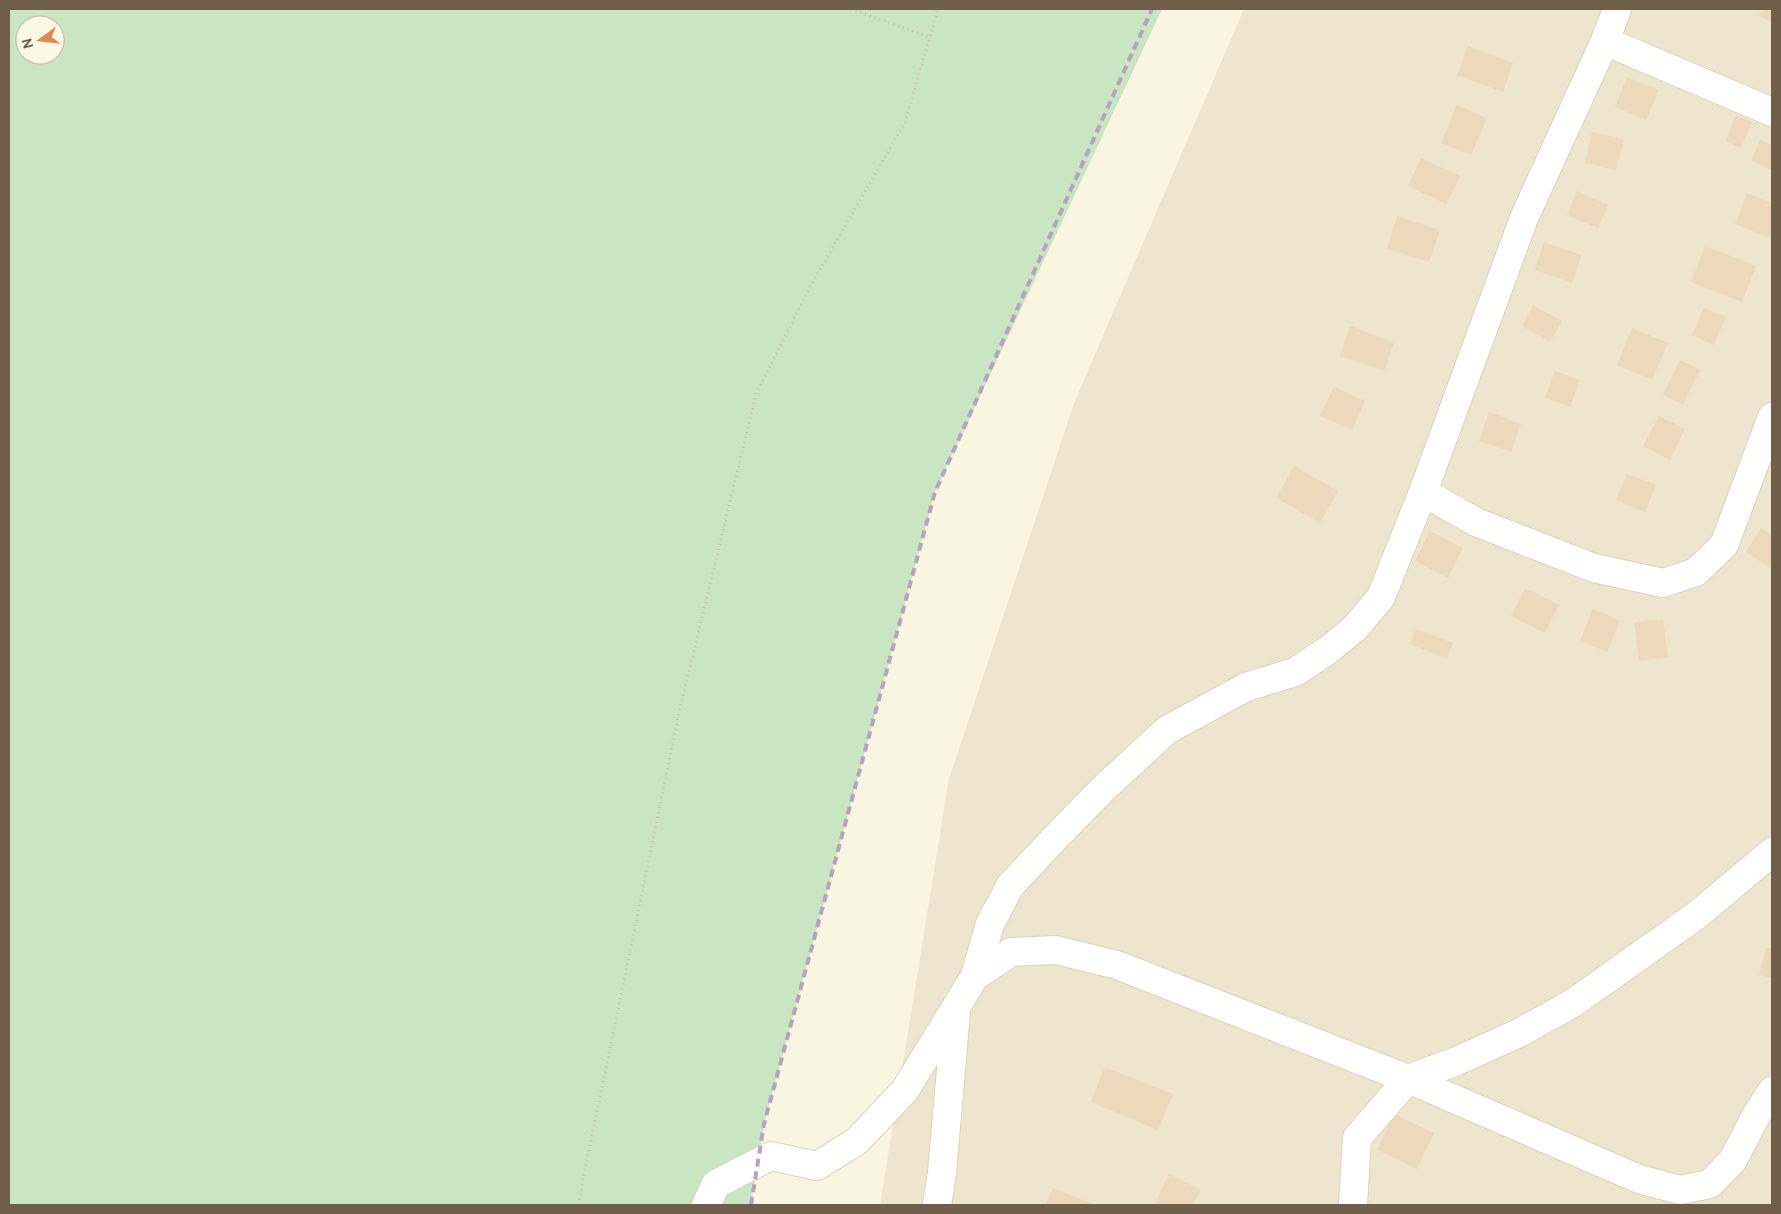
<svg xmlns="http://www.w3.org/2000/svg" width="1781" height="1214" font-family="Overpass,sans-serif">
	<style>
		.residential { fill: #ede5ce }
		.green { fill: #c9e5c1; fill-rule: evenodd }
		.building { fill: #edd8bb }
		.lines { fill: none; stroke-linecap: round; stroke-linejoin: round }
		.minor-casing { stroke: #ddd2bd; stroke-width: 30 }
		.path { stroke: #d1bc9e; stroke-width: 3; stroke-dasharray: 1 4; stroke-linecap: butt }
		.minor { stroke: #fff; stroke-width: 28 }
		.rail { stroke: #b8a1c1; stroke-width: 4; stroke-dasharray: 8 5; stroke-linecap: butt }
	</style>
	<rect width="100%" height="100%" fill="#faf5e0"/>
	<path class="residential" d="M1244 9H1772V1205H880L949 779 1074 403Z"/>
	<path class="green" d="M9 9H1162L935 492 764 1124 751 1205H9ZM25 25H55V55H25Z"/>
	<g class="building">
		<path d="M1762 9H1772V23L1759 15Z"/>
		<path d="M1468 46 1513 63 1503 92 1457 75Z"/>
		<path d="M1627 77 1659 90 1646 120 1615 107Z"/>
		<path d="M1457 105 1487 118 1471 155 1441 143Z"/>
		<path d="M1736 115 1752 122 1741 148 1725 141Z"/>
		<path d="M1592 132 1624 139 1616 170 1585 163Z"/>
		<path d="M1760 140 1772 145V170L1751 161Z"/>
		<path d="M1421 158 1460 176 1446 204 1408 186Z"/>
		<path d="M1577 191 1608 205 1598 228 1567 215Z"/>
		<path d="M1747 193 1772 203V239L1735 224Z"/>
		<path d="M1397 216 1440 230 1429 262 1387 249Z"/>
		<path d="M1544 242 1582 255 1572 283 1535 270Z"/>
		<path d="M1705 246 1756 266 1742 302 1691 282Z"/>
		<path d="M1533 305 1562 321 1550 342 1522 326Z"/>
		<path d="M1704 308 1726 317 1714 345 1692 335Z"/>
		<path d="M1350 326 1394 342 1384 371 1340 356Z"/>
		<path d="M1632 328 1668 343 1652 380 1617 365Z"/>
		<path d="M1680 360 1700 370 1683 405 1663 395Z"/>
		<path d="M1555 371 1580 380 1570 407 1545 398Z"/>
		<path d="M1334 387 1365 401 1352 430 1320 416Z"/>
		<path d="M1489 412 1521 424 1511 452 1479 441Z"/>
		<path d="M1659 416 1685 429 1670 460 1643 446Z"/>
		<path d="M1294 466 1338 491 1320 523 1276 498Z"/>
		<path d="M1627 474 1656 485 1645 512 1616 500Z"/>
		<path d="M1761 528 1772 535V569L1746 552Z"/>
		<path d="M1430 531 1463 548 1448 578 1415 561Z"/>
		<path d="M1525 588 1559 605 1545 633 1511 616Z"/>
		<path d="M1593 609 1620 620 1607 652 1580 641Z"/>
		<path d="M1663 619 1668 657 1639 661 1634 622Z"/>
		<path d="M1416 629 1453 643 1447 659 1410 644Z"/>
		<path d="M1766 948 1772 949V978L1759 975Z"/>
		<path d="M1105 1067 1173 1094 1158 1130 1091 1102Z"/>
		<path d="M1394 1114 1434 1133 1417 1169 1377 1150Z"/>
		<path d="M1169 1174 1201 1190 1193 1205H1154Z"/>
		<path d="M1053 1188 1095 1205H1046Z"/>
	</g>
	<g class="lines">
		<g class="minor-casing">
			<g id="minor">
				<path d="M1605 41 1772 112"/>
				<path d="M1423 492 1476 522 1594 568 1663 583 1696 572 1724 545 1772 417"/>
				<path d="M975 976 1011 952 1056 950 1117 965 1408 1079 1639 1179 1680 1190 1710 1184 1733 1160 1757 1114 1772 1091"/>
				<path d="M706 1205 716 1184 771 1156 817 1166 857 1141 905 1090 975 976 990 924 1010 886 1055 838 1105 787 1167 730 1246 687 1295 672 1328 650 1355 628 1381 597 1423 492 1524 218 1605 41 1617 9"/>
				<path d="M937 1205 942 1173 956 1012"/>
				<path d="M1353 1205 1357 1138 1408 1079 1457 1061 1519 1033 1573 1003 1697 915 1772 852"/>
			</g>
		</g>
		<g class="path">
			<path d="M851 9 930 37"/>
			<path d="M579 1205 583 1179 679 713 756 394 811 285 905 122 938 9"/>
		</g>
		<use href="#minor" class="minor"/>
		<path class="rail" d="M751 1205 764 1124 935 492 1152 9"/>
	</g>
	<rect width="1781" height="1214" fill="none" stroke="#6e5e4a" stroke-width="20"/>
	<g transform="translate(40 40) rotate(255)"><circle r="24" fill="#fdf8e6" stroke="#c4baa8"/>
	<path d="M0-4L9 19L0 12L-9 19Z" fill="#da894f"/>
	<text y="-8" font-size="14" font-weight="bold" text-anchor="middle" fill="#6e5e4a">N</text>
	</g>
</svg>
